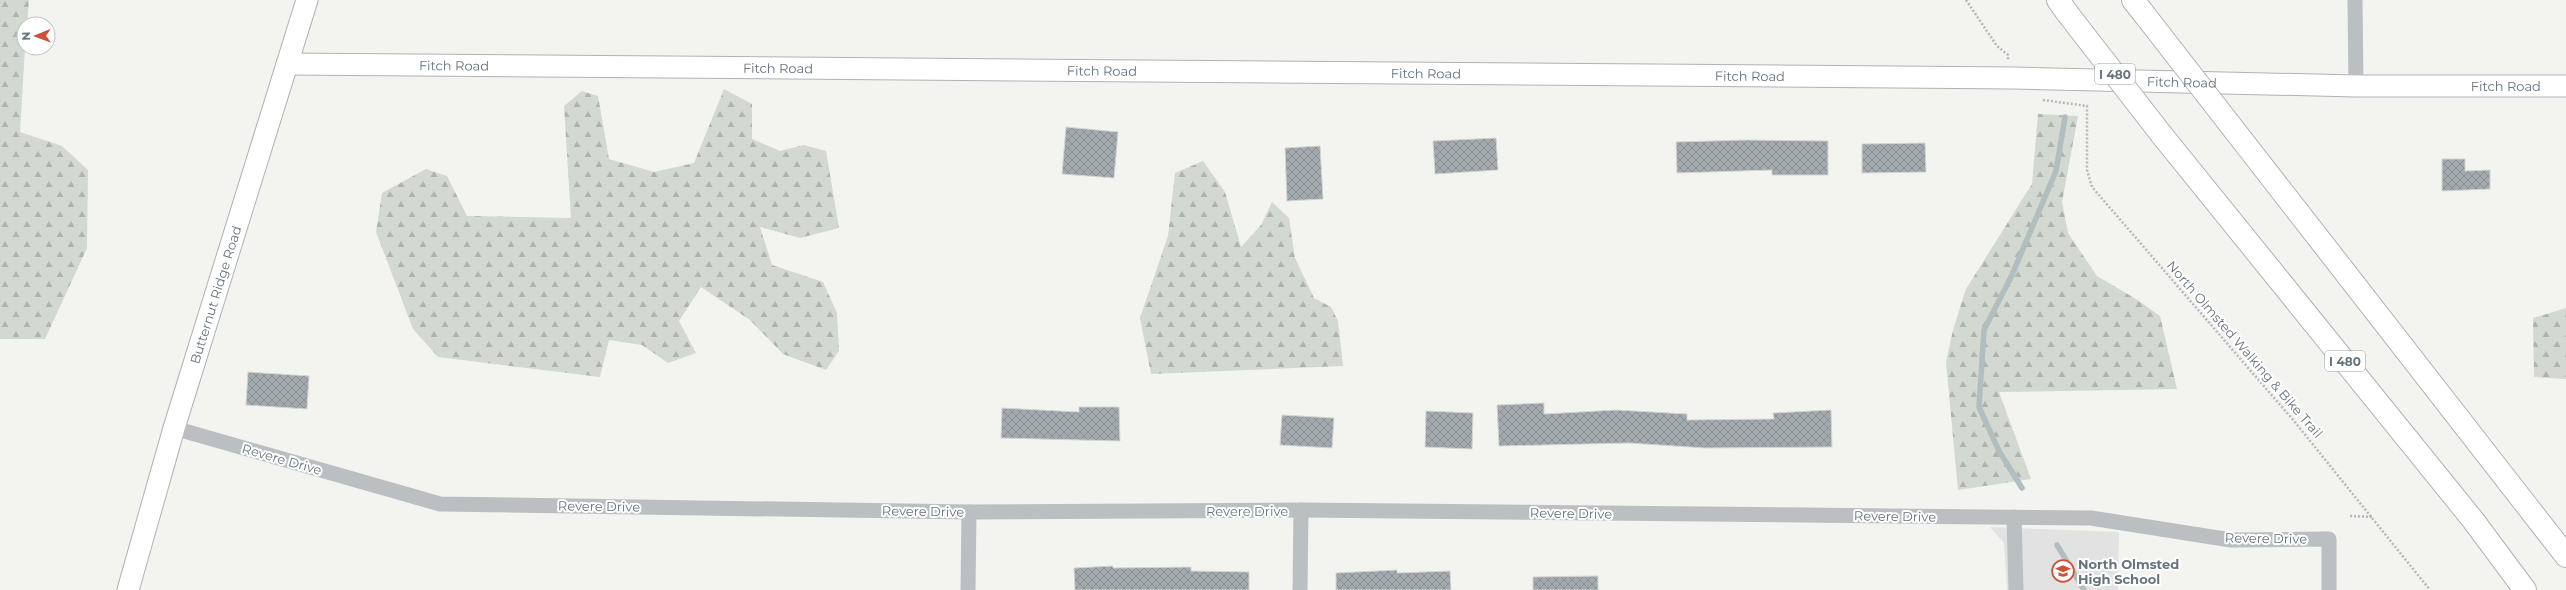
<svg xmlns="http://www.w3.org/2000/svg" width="2566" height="590" font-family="Montserrat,sans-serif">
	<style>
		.built { fill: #e1e2e1 }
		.forest { fill: url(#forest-firs) }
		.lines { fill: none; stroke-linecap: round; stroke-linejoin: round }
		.stream { stroke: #b1bec0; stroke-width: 5.5 }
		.building { fill: url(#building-cross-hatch); stroke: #d5d5d3 }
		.secondary-casing { stroke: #aeb3b6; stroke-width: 23 }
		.highway-casing { stroke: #afb2b4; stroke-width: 24 }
		.path { stroke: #b5b8ba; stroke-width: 2.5; stroke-dasharray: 2 2; stroke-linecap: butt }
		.street { stroke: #bbbfc1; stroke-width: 15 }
		.secondary { stroke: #fff; stroke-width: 21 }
		.highway { stroke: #fff; stroke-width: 22 }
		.highway-bridge-casing { stroke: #afb2b4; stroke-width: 24; stroke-linecap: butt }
		.highway-bridge { stroke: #fff; stroke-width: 22 }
		.labels { text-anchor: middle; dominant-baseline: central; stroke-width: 4; stroke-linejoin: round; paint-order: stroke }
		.shield { fill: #fff; stroke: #949ea4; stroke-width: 1 }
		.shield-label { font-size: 12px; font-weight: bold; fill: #66747d }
		.street-label { font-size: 13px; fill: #66747d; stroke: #fff }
		.poi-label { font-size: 13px; font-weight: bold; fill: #66747d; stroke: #fff; text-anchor: start }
	</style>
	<defs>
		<pattern id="forest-firs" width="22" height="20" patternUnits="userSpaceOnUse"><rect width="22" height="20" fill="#d3d8d0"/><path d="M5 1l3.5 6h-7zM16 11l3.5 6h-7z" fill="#afb4ae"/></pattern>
		<pattern id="building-cross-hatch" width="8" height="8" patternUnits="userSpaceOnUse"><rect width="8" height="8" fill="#a3aaae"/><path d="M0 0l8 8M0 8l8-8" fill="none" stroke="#898f93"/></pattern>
	</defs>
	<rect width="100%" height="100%" fill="#f3f3f0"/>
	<path class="built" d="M1990 527 2119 532 2118 590H2007L2004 543Z"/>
	<g class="forest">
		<path d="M0 0H29L27 24H24L25 48 20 132 62 146 88 170 87 248 45 339H0Z"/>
		<path d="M724 89 752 104V139L780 151 804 145 826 151 839 228 800 238 760 227 772 265 823 282 837 313 839 351 826 370 783 354 750 320 701 287 679 321 696 353 668 363 642 345 609 340 600 377 438 357 413 329 376 232 382 193 426 169 447 176 467 216 571 218 564 106 582 91 598 96 609 159 654 172 694 163Z"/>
		<path d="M2038 114 2078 116 2062 202 2068 233 2097 276 2136 299 2160 316 2177 389 1999 392 2031 479 1958 490 1946 362 1953 330 1966 289 2032 184Z"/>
		<path d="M1203 161 1225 192 1241 247 1261 225 1272 202 1289 218 1295 258 1314 298 1331 307 1338 321 1343 366 1151 374 1140 318 1168 236 1175 173Z"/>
		<path d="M2566 308V379L2534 377 2533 318Z"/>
	</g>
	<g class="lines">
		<g class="stream">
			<path d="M2022 488 1999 451 1979 407 1984 330 2012 275 2056 171 2065 117"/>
			<path d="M2057 545 2084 590"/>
		</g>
	</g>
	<g class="building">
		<path d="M1066 127 1118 132 1114 178 1062 174Z"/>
		<path d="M1496 138 1498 170 1435 174 1433 141Z"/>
		<path d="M1746 140 1828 141V175H1772V170L1677 173 1676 142Z"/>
		<path d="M1925 143 1926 172 1862 173V144Z"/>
		<path d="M1320 146 1323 199 1287 201 1285 148Z"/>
		<path d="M2442 159H2465V171L2490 170V189L2442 191Z"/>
		<path d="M248 372 309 376 307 409 246 405Z"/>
		<path d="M1544 403V414L1616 410 1687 414V420L1774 419 1773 413 1831 410 1832 447 1705 448 1629 443 1499 446 1497 405Z"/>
		<path d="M1079 407H1119L1120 441 1001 438 1002 408 1079 412Z"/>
		<path d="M1426 411 1473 413 1472 449 1425 447Z"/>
		<path d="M1282 415 1334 418 1332 448 1280 445Z"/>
		<path d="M1113 566V568L1191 567V571L1249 572V590H1075L1074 568Z"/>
		<path d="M1397 570V573L1450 571 1451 590H1336V573Z"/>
		<path d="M1598 576V590H1533V577Z"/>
	</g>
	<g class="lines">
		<g class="secondary-casing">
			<g id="secondary">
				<path id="s1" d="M287 64 2013 78 2356 86H2566"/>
				<path id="s2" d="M128 590 174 428 307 0"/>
			</g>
		</g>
		<g class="highway-casing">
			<g id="highway">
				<path d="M2058 0 2068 14"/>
				<path d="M2133 0 2144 14"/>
				<path d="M2235 131 2566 556"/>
				<path d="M2161 134 2473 520 2525 590"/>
			</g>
		</g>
		<g class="path">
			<path d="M1966 0 1997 46 2008 55V60"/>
			<path d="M2043 100 2087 106V170L2092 187 2294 421 2430 590"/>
			<path d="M2350 516 2374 517"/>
		</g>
		<g class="street">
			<path d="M2355 0 2356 86"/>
			<path d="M174 428 440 504 969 512 1301 510 2091 518 2231 540 2329 539V590"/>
			<path d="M2014 517 2016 590"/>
			<path d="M968 590 969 512"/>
			<path d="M1300 590 1301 510"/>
		</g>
		<use href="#secondary" class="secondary"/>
		<use href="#highway" class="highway"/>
		<g class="highway-bridge-casing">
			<g id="highway-bridge">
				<path d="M2068 14 2161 134"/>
				<path d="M2144 14 2235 131"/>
			</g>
		</g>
		<use href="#highway-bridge" class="highway-bridge"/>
	</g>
	<defs>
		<g id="school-ring" transform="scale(1.15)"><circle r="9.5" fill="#fff" stroke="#cc5137" stroke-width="1.5"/><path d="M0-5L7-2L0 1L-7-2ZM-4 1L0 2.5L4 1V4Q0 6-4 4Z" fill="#cc5137"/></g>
	</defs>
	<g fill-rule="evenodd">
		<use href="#school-ring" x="2063" y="571"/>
	</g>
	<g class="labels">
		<g class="shield">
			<rect x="2095" y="64" width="40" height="20" rx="3"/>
			<rect x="2325" y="351" width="40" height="20" rx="3"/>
		</g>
		<g class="shield-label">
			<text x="2115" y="74">I 480</text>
			<text x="2345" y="361">I 480</text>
		</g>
		<g class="street-label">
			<text stroke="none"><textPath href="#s1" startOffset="167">Fitch Road</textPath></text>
			<text stroke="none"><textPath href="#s1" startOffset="491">Fitch Road</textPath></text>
			<text stroke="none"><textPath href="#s1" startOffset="815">Fitch Road</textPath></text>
			<text stroke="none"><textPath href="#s1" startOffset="1139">Fitch Road</textPath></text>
			<text stroke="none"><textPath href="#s1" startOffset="1463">Fitch Road</textPath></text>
			<text stroke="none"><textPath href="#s1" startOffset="1895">Fitch Road</textPath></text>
			<text stroke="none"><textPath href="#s1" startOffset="2219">Fitch Road</textPath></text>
			<text stroke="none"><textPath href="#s2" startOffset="308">Butternut Ridge Road</textPath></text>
			<text transform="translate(2245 349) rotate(49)">North Olmsted Walking &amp; Bike Trail</text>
			<text transform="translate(282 459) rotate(16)">Revere Drive</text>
			<text transform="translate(599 506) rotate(1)">Revere Drive</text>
			<text transform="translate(923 511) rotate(1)">Revere Drive</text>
			<text x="1247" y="511">Revere Drive</text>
			<text transform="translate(1571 513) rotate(1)">Revere Drive</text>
			<text transform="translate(1895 516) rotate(1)">Revere Drive</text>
			<text transform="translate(2266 538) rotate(1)">Revere Drive</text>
		</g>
		<g class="poi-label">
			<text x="2078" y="564">North Olmsted<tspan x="2078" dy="15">High School</tspan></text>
		</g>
	</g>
	<g transform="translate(36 36) rotate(269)"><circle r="19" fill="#ffffff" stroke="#c2c7cb"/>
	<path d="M0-3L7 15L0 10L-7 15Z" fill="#cc5137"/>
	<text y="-6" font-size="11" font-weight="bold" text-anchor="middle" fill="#66747d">N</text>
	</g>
</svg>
